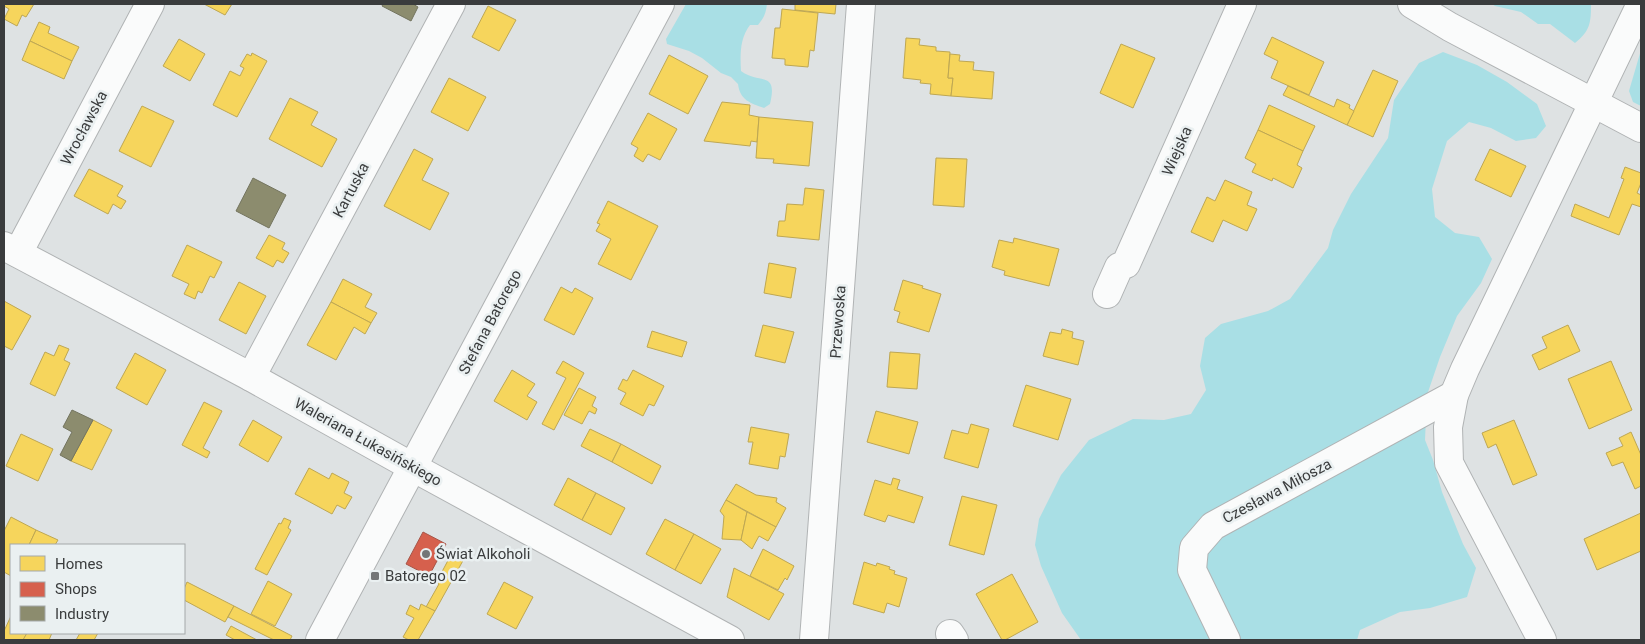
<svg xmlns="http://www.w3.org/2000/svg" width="1645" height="644" font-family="Roboto,sans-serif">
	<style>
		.green { fill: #a9dfe5 }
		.homes { fill: #f6d55c; stroke: #bea753 }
		.shops { fill: #d6604d; stroke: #a75548 }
		.industry { fill: #8c8c6e; stroke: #73745f }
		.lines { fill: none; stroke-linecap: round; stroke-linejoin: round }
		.minor-casing { stroke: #b0b3b4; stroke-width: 30 }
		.tertiary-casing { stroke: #b0b3b4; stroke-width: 30 }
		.minor { stroke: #fafbfb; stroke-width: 28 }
		.tertiary { stroke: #fafbfb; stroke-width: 28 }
		.poi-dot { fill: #737677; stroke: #eaf0f1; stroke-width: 2 }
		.labels { text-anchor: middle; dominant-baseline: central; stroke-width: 5; stroke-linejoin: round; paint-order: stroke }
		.street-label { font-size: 15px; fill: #3a3c3d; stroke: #eaf0f1 }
		.poi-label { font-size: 15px; fill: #3a3c3d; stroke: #eaf0f1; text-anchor: start }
	</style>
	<rect width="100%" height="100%" fill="#dee2e3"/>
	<g class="green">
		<path d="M686 4H767C766 13 764 18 758 25H750C740 38 740 54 741 71 760 85 778 70 770 104L764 108C750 103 740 100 738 84L731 77 721 73 702 58 689 51 667 44 666 39Z"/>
		<path d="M1492 4H1591C1591 23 1590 31 1575 43L1550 24H1538L1521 12 1495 6Z"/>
		<path d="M1641 50V106L1633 102 1629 91Z"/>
		<path d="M1443 52 1477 65 1507 82 1537 104 1546 126 1536 138 1516 141 1491 128 1469 122 1447 141 1432 189 1435 217 1455 233 1479 237 1492 259 1481 283 1457 316 1440 357 1427 395 1425 440 1433 460 1442 492 1463 544 1476 568 1467 597 1430 608 1400 612 1360 630 1357 640H1081L1062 613 1041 566 1035 545 1039 519 1061 475 1089 440 1133 419 1164 420 1191 414 1206 390 1200 366 1205 338 1221 324 1268 311 1290 299 1328 248 1333 230 1351 194 1388 138 1394 100 1419 63Z"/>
	</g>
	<g class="homes">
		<path d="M4 4H34L26 17 22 15 17 26 4 19 9 9 4 6Z"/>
		<path d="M204 4H232L225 15Z"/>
		<path d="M795 4H836L835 14 795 10Z"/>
		<path d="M488 6 516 20 499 51 472 37Z"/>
		<path d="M782 9 818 13 814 51 810 50 808 67 785 65V59L772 58 775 28H780Z"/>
		<path d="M39 22 50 27 48 33 79 47 72 61 30 41Z"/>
		<path d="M1272 37 1324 62 1309 95 1271 78 1278 61 1264 54Z"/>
		<path d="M906 38 920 39 919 45 936 47V51L950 52 948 78H953L951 96 930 94 931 84 920 83 921 80 903 78Z"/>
		<path d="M179 39 205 54 190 81 163 66Z"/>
		<path d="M30 41 72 61 64 79 22 60Z"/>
		<path d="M1121 44 1155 58 1133 108 1100 93Z"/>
		<path d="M252 53 267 61 237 117 213 105 230 71 240 76 244 68 240 66 247 54 251 56Z"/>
		<path d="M950 54 960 55 959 61 974 62 973 70 994 72 992 99 951 96 953 78H948Z"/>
		<path d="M669 55 708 76 688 114 649 94Z"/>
		<path d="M1373 70 1398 81 1373 137 1347 125Z"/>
		<path d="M449 78 486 97 468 131 431 112Z"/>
		<path d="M1288 86 1334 107 1337 99 1350 105 1349 108 1354 111 1347 125 1283 95Z"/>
		<path d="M290 98 318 112 311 125 337 139 322 167 269 139Z"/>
		<path d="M722 102 750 105 749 115 759 117 757 142 751 141 750 146 704 141Z"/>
		<path d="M1269 105 1315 126 1303 151 1258 130Z"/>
		<path d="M142 106 174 121 151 167 119 151Z"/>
		<path d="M648 113 677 129 660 160 648 154 643 162 634 156 638 148 631 144Z"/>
		<path d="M759 117 813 122 809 166 773 163 774 159 756 158Z"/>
		<path d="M1258 130 1303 151 1297 165 1302 168 1293 188 1273 178 1272 181 1252 172 1256 164 1245 158Z"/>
		<path d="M414 149 433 159 422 180 449 193 430 230 384 206Z"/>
		<path d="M1490 149 1526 166 1511 197 1475 180Z"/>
		<path d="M936 158 967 159 964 207 933 205Z"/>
		<path d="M1625 167 1641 173V183L1637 193 1641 195V207L1632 204 1619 235 1571 216 1575 204 1609 218 1624 179 1621 178Z"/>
		<path d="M89 169 123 186 117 196 126 201 121 209 113 204 108 214 74 196Z"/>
		<path d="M1225 180 1252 192 1247 205 1257 209 1247 231 1223 220 1213 242 1191 232 1207 197 1215 201Z"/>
		<path d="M805 188 824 190 819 240 777 236 779 221H785L787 204 803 205Z"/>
		<path d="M608 201 658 226 631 280 598 264 611 239 596 231 600 224 597 223Z"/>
		<path d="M269 235 285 243 282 249 289 253 283 263 277 260 273 267 256 258Z"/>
		<path d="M1014 238 1059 249 1049 286 1004 275 1005 271 992 267 999 240 1013 243Z"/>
		<path d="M187 245 222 262 214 278 210 276 202 293 198 291 195 299 184 294 189 284 172 276Z"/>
		<path d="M769 263 796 268 791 298 764 293Z"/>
		<path d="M343 279 372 294 365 307 377 313 371 323 331 302Z"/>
		<path d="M903 280 923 286 922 288 941 294 929 332 897 322 900 312 894 310Z"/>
		<path d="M239 282 266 296 246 334 219 320Z"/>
		<path d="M561 287 572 293 575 288 593 298 574 335 544 320Z"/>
		<path d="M4 301 31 316 12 350 4 346Z"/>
		<path d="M331 302 371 323 365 334 354 327 336 360 307 345Z"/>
		<path d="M763 325 794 332 785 363 755 356Z"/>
		<path d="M1568 325 1580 351 1539 370 1532 355 1547 348 1542 337Z"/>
		<path d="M1062 329 1073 332 1072 338 1084 341 1078 365 1043 356 1050 332 1061 334Z"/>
		<path d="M652 331 687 342 682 357 647 347Z"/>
		<path d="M59 345 69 349 64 360 70 363 55 396 30 384 45 352 54 356Z"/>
		<path d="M890 352 920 354 917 389 887 387Z"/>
		<path d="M135 353 166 370 147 405 116 388Z"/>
		<path d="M563 361 584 373 554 430 542 424 566 378 556 373Z"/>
		<path d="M1611 361 1632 410 1589 429 1568 379Z"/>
		<path d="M512 370 535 384 527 396 537 402 527 420 494 401Z"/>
		<path d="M633 370 664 386 654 406 649 404 643 416 620 404 626 393 618 389 623 379 627 381Z"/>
		<path d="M1026 385 1071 399 1058 440 1013 426Z"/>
		<path d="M579 388 596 397 592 406 597 409 595 414 589 411 582 424 564 415Z"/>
		<path d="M204 402 222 411 203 448 210 452 207 458 182 445Z"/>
		<path d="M876 411 918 422 909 454 867 442Z"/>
		<path d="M93 420 112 430 92 470 71 461Z"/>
		<path d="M253 420 282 437 268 462 239 445Z"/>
		<path d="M1514 420 1537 475 1513 485 1496 444 1488 448 1482 433Z"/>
		<path d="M971 424 989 429 978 468 944 458 952 430 968 434Z"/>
		<path d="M751 427 789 434 785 457 780 456 778 469 749 464 753 442H748Z"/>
		<path d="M590 429 621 444 612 462 581 446Z"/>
		<path d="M1631 432 1641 455V486L1635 489 1623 462 1612 466 1606 453 1623 446 1619 438Z"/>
		<path d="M21 434 53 449 38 481 6 466Z"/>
		<path d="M621 444 661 466 652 484 612 462Z"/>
		<path d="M309 468 329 479 332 473 349 482 344 493 352 497 345 509 337 505 332 514 295 494Z"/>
		<path d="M568 478 596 493 582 520 554 505Z"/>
		<path d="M893 478 900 480 897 489 923 497 914 523 888 515 885 522 864 515 875 480 891 485Z"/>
		<path d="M736 484 756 495 777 498 776 502 786 508 776 527 726 500Z"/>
		<path d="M596 493 625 508 611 535 582 520Z"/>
		<path d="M962 496 997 505 984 555 949 545Z"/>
		<path d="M726 500 747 512 741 540 722 539 724 516 720 511Z"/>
		<path d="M747 512 776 527 768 541 759 536 752 549 741 540Z"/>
		<path d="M1641 513V551L1597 570 1584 539Z"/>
		<path d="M11 517 36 530 29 545H11V576L4 572V531Z"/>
		<path d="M284 518 291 521 288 528 291 530 267 575 255 569 279 523 281 524Z"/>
		<path d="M665 519 694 534 675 570 646 554Z"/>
		<path d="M36 530 58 540 55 545H29Z"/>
		<path d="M694 534 721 549 701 584 675 570Z"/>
		<path d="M763 549 794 566 787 580 785 578 778 590 750 576Z"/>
		<path d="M453 551 465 557 435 611 426 607 439 584 436 583Z"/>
		<path d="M864 562 876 566 877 563 890 567 889 569 895 571 894 574 907 578 899 607 887 603 884 613 853 604Z"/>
		<path d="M734 568 784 594 769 620 727 597Z"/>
		<path d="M1012 574 1038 622 1005 640H1002L976 594Z"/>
		<path d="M268 581 292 594 275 626 251 614Z"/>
		<path d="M187 582 234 606 225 622 184 600V589Z"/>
		<path d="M504 582 533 597 516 629 487 614Z"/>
		<path d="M421 604 435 611 418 640H409L403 637 414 618 406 614 410 605 419 610Z"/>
		<path d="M234 606 292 636 290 640H274L228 617Z"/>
		<path d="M11 616V633H27L23 640H4V631Z"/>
		<path d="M231 626 257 640H235L226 635Z"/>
		<path d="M27 633H52L49 640H23Z"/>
		<path d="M80 633H98L94 640H76Z"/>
	</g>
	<path class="shops" d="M423 532 446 544 429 576 406 564Z"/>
	<g class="industry">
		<path d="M383 4H413L418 7 411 21 382 6Z"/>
		<path d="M253 178 286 195 269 228 236 211Z"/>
		<path d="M72 410 93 420 71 461 60 455 72 432 63 427Z"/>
	</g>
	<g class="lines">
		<g class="minor-casing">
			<g id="minor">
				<path d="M1412 4 1450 27 1641 128"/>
				<path d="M4 246 251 377 427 475 730 640"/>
				<path d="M18 253 150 4"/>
				<path d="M1107 294 1119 267 1126 264 1242 4"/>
				<path d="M251 377 451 4"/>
				<path d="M950 634 954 640"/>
				<path d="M814 640 861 4"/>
				<path d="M1226 640 1192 570 1194 548 1213 526 1454 395"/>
				<path d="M1542 640 1449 463 1448 427 1454 395 1465 369 1641 4"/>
			</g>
		</g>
		<g class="tertiary-casing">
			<path id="tertiary" d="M320 640 660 4"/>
		</g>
		<use href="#minor" class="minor"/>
		<use href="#tertiary" class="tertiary"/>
	</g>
	<g class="poi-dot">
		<circle cx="426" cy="554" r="5"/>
		<rect x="370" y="571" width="10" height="10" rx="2.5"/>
	</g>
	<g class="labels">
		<g class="street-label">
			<text transform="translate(84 128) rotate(-62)">Wrocławska</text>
			<text transform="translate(1177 151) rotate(-66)">Wiejska</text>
			<text transform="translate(351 190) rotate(-62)">Kartuska</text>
			<text transform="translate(490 322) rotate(-62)">Stefana Batorego</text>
			<text transform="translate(838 322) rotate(-86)">Przewoska</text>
			<text transform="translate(368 442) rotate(29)">Waleriana Łukasińskiego</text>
			<text transform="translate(1277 491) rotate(-28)">Czesława Miłosza</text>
		</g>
		<g class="poi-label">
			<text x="436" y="554">Świat Alkoholi</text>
			<text x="385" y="576">Batorego 02</text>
		</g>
	</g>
	<rect width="1645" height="644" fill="none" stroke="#3a3c3d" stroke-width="10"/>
	<rect x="10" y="544" width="175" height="90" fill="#eaf0f1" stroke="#a4a8a9"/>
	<rect x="20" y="556" width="25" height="15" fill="#f6d55c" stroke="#a4a8a9"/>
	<text x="55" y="569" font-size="15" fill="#3a3c3d">Homes</text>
	<rect x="20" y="582" width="25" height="15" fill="#d6604d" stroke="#a4a8a9"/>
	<text x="55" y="594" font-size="15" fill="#3a3c3d">Shops</text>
	<rect x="20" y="606" width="25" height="15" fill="#8c8c6e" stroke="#a4a8a9"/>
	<text x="55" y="619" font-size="15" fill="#3a3c3d">Industry</text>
</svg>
